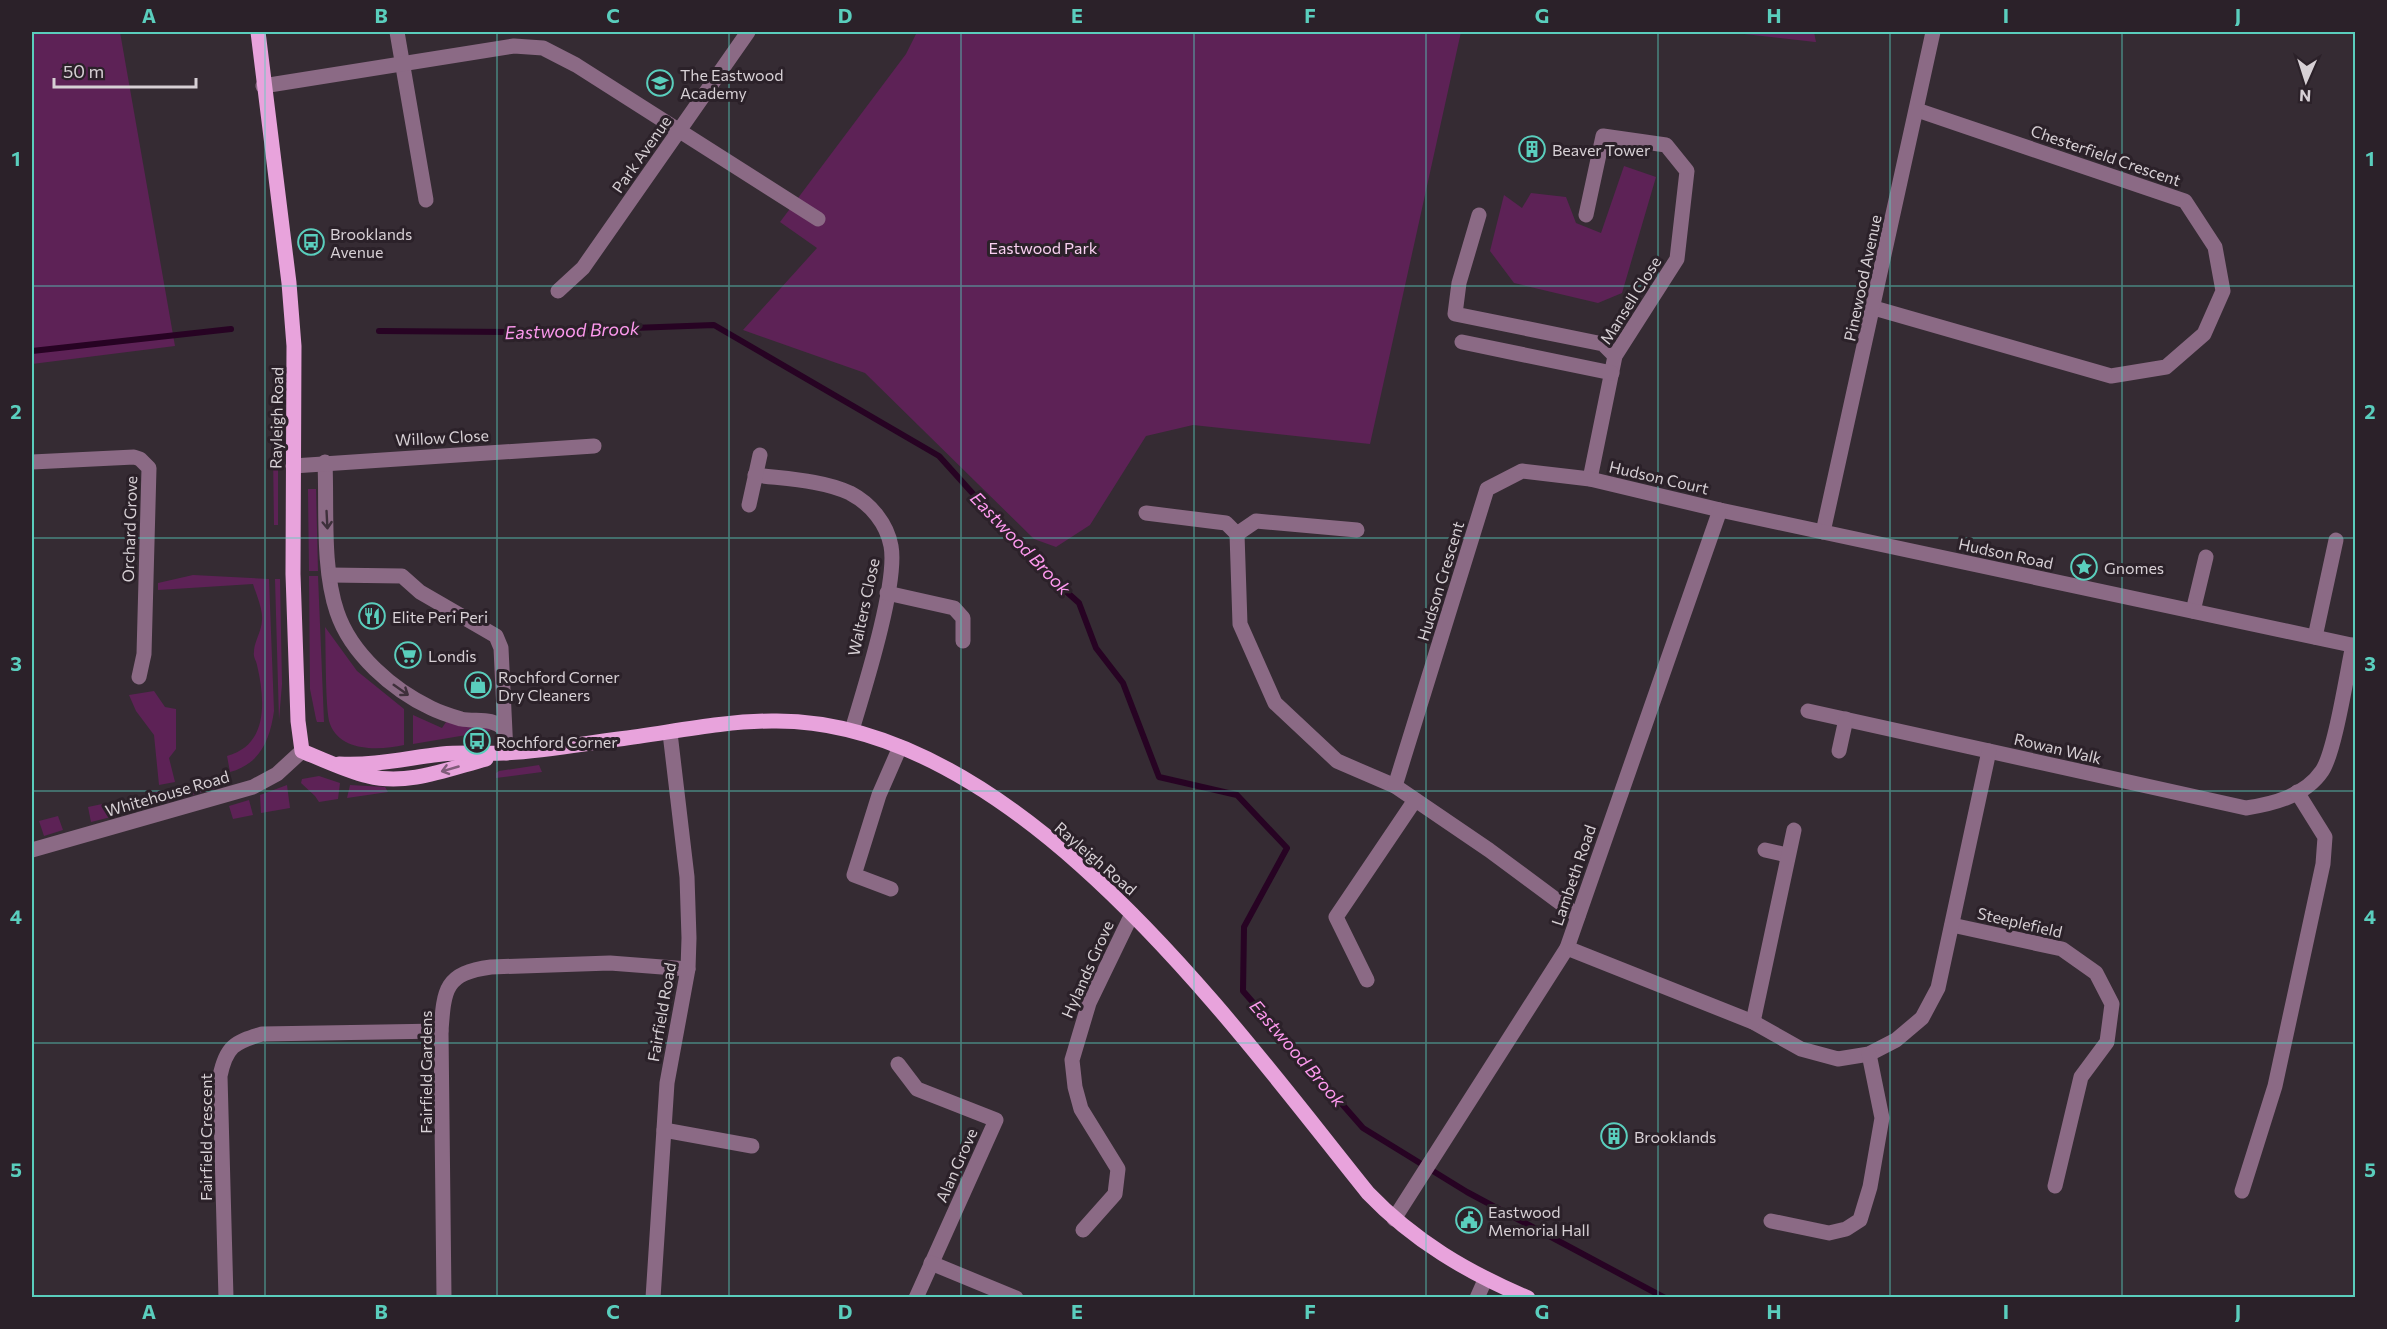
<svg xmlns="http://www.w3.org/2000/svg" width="2387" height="1329" font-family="Commissioner,sans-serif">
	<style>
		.green { fill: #5d2256 }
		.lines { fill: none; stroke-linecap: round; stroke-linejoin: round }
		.stream { stroke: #270323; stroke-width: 6 }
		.minor { stroke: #8b6a85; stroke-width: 15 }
		.major { stroke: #e8a3dc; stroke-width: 15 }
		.oneway { stroke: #3e303b }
		.oneway2 { stroke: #805c7a }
		.grid { fill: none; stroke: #5acebd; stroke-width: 1.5; stroke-opacity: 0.55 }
		.labels { text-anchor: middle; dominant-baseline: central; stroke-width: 6; stroke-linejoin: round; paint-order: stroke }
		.poi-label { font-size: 16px; fill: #d7d0d5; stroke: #2b2129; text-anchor: start }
		.street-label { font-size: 16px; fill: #d7d0d5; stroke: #2b2129 }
		.park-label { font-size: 16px; fill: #f9d0f1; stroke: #2b2129 }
		.water-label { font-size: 18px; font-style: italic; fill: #fd99ee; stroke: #2b2129 }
		.neatline { fill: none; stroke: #5acebd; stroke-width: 2 }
		.grid-label { font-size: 20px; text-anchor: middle; font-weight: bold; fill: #5acebd }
	</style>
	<rect width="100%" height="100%" fill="#352b33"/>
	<g class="green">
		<path d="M32 32H120L175 346 32 364Z"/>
		<path d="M917 32H1461L1370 444 1193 425 1146 436 1090 525 1056 547 1034 539 865 373 743 330 817 248 780 222 906 54Z"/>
		<path d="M1726 32H1814L1816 42H1815Z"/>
		<path d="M1624 166 1656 177 1622 293 1598 303 1514 283 1490 251 1504 195 1522 208 1531 193 1566 197 1576 223 1601 233Z"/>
		<path d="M273 452 278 453V525H274Z"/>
		<path d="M308 489H316L318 571H309Z"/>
		<path d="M193 575 269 579 274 711C270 740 260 764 230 772L227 756C269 745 265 699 257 665 256 660 253 657 254 652 254 641 262 631 262 620 263 609 256 594 253 584L158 590V583Z"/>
		<path d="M309 576H318L324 722H317L316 719 310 689Z"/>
		<path d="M275 579H280L282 684 279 720Z"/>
		<path d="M325 627 357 671 404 709V745C381 750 341 753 330 724 325 711 326 645 325 627Z"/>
		<path d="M154 691 165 707 176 709V749L169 758 175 782 159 785 154 735 136 711 129 695Z"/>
		<path d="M413 715 442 728 448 719 491 728 490 731 413 744Z"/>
		<path d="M539 765 542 772 496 778V773L499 771Z"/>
		<path d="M319 776 340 783 338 799 319 802 315 796 301 783 302 779Z"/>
		<path d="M214 780 217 788 149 807 146 794Z"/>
		<path d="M287 785 290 808 261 813 260 795Z"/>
		<path d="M350 785 385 787 388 792 347 798Z"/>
		<path d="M249 800 253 815 233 819 229 806Z"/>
		<path d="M107 803 111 817 91 822 88 807Z"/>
		<path d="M58 816 63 830 44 836 39 821Z"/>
	</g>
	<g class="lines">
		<g class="stream">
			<path d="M379 331 526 332 714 325 939 456 1039 567 1079 603 1096 648 1123 683 1159 777 1237 795 1287 848 1244 927 1243 991 1363 1128 1467 1192 1665 1298"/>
			<path d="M32 351 231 329"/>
		</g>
		<g class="minor">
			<path d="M397 32 426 200"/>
			<path d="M263 86 514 46 543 48 576 65 818 219"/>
			<path d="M1479 215 1459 283 1455 314 1603 344 1615 356"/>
			<path d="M1586 215 1603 136 1666 145 1687 171 1677 259 1615 356 1590 479"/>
			<path d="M558 291 583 268 748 32"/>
			<path d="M1874 308 2111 376 2166 367 2204 334 2223 291 2215 247 2185 201 1917 110"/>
			<path d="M1462 342 1612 373"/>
			<path d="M32 462 134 457 140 459 149 468 144 654 139 677"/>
			<path d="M325 462C327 509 322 568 337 612 351 654 393 690 431 708 441 713 451 716 461 719 477 722 492 717 504 729"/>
			<path d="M293 466 594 446"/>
			<path d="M755 475C786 479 822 480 850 493 871 504 887 524 891 546 898 583 864 690 852 730"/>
			<path d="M749 505 760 455"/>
			<path d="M1146 513 1226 523 1237 534"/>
			<path d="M1823 532 1933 32"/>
			<path d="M1237 534 1240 624 1275 703 1337 761 1395 786 1489 850 1578 916"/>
			<path d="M1237 534 1256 521 1357 530"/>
			<path d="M330 575 402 576 420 592 496 636 501 648 506 753"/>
			<path d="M887 593 954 608 963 618V641"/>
			<path d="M2193 611 2206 557"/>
			<path d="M2315 637 2336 540"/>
			<path d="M1808 711 2246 808C2273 804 2305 796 2322 771 2335 752 2347 672 2353 645"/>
			<path d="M1839 751 1846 719"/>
			<path d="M1395 786 1487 489 1522 471 1590 479 1720 510 2356 646"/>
			<path d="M32 850 253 787 277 774 302 751"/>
			<path d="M1765 850 1787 855"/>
			<path d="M891 889 854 875 879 795 900 747"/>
			<path d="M1952 925 2062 949 2096 973 2112 1004 2107 1042 2081 1077 2055 1186"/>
			<path d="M1567 948 1753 1022 1801 1049 1838 1059 1869 1054 1896 1040 1922 1018 1938 988 1989 751"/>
			<path d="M1367 980 1336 917 1415 800"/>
			<path d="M1753 1022 1794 830"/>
			<path d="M898 1064 917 1089 996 1120 916 1298"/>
			<path d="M664 1130 752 1146"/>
			<path d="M2242 1191 2275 1086 2323 864 2325 837 2297 792"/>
			<path d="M1394 1219 1567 948 1720 510"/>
			<path d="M1771 1221 1829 1233 1846 1229 1860 1220 1870 1187 1882 1118 1869 1054"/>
			<path d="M1083 1230 1115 1194 1118 1169 1081 1109 1075 1087 1072 1060 1089 1003 1132 914"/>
			<path d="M931 1263 1016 1298"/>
			<path d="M226 1298 220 1076C226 1047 234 1042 262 1034L441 1031"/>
			<path d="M444 1298 441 1031C444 989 445 973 491 967L610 963 688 969"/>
			<path d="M653 1298 667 1083 688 969 689 938 687 877 670 733"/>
			<path d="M1477 1298 1485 1280"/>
		</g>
		<g class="major">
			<path d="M258 32 289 283 294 346 293 574 298 721 302 751C321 759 349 772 368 776 407 786 448 769 486 759"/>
			<path d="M339 764C374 766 407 758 442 754 463 752 483 754 504 753 542 751 581 744 619 739 668 733 722 721 772 721 1014 717 1231 1023 1368 1193 1414 1241 1467 1272 1528 1298"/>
		</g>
	</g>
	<defs><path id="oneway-shaft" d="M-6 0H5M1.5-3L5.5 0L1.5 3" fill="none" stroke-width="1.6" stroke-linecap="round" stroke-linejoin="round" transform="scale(1.5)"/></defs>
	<g class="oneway">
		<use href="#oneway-shaft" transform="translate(327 520) rotate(87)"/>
		<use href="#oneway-shaft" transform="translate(401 690) rotate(35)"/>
	</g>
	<use class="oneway2" href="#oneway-shaft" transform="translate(450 769) rotate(164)"/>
	<path class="grid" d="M265 32V1298M497 32V1298M729 32V1298M961 32V1298M1194 32V1298M1426 32V1298M1658 32V1298M1890 32V1298M2122 32V1298M32 286H2356M32 538H2356M32 791H2356M32 1043H2356"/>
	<defs>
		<g id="school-ring" transform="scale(1.35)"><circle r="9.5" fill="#2b2129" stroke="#5acebd" stroke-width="1.5"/><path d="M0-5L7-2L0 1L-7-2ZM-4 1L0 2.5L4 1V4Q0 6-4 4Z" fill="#5acebd"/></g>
		<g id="building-ring" transform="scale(1.35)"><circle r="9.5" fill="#2b2129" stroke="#5acebd" stroke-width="1.5"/><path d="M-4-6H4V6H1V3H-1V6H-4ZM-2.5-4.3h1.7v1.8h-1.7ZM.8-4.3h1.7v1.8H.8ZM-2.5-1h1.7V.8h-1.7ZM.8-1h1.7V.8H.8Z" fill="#5acebd"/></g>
		<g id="bus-ring" transform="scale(1.35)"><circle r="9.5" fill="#2b2129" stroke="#5acebd" stroke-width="1.5"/><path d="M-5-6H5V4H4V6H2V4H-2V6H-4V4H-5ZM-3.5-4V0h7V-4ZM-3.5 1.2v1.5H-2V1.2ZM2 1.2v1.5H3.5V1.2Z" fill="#5acebd"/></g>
		<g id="sight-ring" transform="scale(1.35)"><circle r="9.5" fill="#2b2129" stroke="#5acebd" stroke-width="1.5"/><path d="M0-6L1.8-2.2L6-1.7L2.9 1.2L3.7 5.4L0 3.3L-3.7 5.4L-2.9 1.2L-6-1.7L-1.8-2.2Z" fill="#5acebd"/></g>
		<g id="restaurant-ring" transform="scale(1.35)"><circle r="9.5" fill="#2b2129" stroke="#5acebd" stroke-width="1.5"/><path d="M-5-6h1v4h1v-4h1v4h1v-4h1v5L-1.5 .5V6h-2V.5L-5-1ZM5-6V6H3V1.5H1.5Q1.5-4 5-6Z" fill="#5acebd"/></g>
		<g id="supermarket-ring" transform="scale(1.35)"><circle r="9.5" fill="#2b2129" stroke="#5acebd" stroke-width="1.5"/><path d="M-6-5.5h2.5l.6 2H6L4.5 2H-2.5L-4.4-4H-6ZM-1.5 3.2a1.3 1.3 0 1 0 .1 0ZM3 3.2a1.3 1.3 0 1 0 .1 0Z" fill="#5acebd"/></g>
		<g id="shop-ring" transform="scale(1.35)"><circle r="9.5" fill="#2b2129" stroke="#5acebd" stroke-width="1.5"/><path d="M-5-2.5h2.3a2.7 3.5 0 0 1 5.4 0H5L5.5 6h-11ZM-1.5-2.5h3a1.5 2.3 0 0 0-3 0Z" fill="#5acebd"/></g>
		<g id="civic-ring" transform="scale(1.35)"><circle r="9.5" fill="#2b2129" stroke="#5acebd" stroke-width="1.5"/><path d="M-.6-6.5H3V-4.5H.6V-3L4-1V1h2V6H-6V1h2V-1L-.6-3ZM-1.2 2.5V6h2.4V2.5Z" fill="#5acebd"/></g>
	</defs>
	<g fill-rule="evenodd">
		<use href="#school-ring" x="660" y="83"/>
		<use href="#building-ring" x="1532" y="149"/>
		<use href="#bus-ring" x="311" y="242"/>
		<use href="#sight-ring" x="2084" y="567"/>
		<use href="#restaurant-ring" x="372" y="616"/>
		<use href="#supermarket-ring" x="408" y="655"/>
		<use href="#shop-ring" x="478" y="685"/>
		<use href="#bus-ring" x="477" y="741"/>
		<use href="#building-ring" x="1614" y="1136"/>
		<use href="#civic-ring" x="1469" y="1220"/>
	</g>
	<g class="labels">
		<g class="poi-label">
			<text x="680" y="74">The Eastwood<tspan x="680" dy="18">Academy</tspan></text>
			<text x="1552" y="149">Beaver Tower</text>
			<text x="330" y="233">Brooklands<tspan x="330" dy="18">Avenue</tspan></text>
			<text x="2104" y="567">Gnomes</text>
			<text x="392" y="616">Elite Peri Peri</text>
			<text x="428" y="655">Londis</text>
			<text x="498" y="676">Rochford Corner<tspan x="498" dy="18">Dry Cleaners</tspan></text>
			<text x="496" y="741">Rochford Corner</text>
			<text x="1634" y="1136">Brooklands</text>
			<text x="1488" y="1211">Eastwood<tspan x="1488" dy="18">Memorial Hall</tspan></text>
		</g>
		<g class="street-label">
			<text transform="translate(641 154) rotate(-55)">Park Avenue</text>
			<text transform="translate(2106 155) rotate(19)">Chesterfield Crescent</text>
			<text transform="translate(1862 278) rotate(-78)">Pinewood Avenue</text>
			<text transform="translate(1630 300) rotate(-58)">Mansell Close</text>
			<text transform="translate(276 418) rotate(-89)">Rayleigh Road</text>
			<text transform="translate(442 437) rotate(-3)">Willow Close</text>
			<text transform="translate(1659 477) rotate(13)">Hudson Court</text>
			<text transform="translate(129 529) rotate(-88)">Orchard Grove</text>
			<text transform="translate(2006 553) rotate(12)">Hudson Road</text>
			<text transform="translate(1440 581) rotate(-73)">Hudson Crescent</text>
			<text transform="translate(863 607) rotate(-78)">Walters Close</text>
			<text transform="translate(2058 748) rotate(13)">Rowan Walk</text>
			<text transform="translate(167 793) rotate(-16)">Whitehouse Road</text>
			<text transform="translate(1096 858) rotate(41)">Rayleigh Road</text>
			<text transform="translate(1573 875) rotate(-71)">Lambeth Road</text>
			<text transform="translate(2020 922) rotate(13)">Steeplefield</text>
			<text transform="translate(1087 969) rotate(-66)">Hylands Grove</text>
			<text transform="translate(661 1012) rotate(-80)">Fairfield Road</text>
			<text transform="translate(425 1072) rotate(-90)">Fairfield Gardens</text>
			<text transform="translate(205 1137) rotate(-90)">Fairfield Crescent</text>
			<text transform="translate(956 1165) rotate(-66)">Alan Grove</text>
		</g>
		<g class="park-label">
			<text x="1043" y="247">Eastwood Park</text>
		</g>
		<g class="water-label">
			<text transform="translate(572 330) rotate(-2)">Eastwood Brook</text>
			<text transform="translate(1021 543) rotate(46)">Eastwood Brook</text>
			<text transform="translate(1298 1053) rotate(49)">Eastwood Brook</text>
		</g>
	</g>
	<rect width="2387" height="1329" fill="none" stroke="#2b2129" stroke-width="66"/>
	<g transform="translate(2306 81) rotate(183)" stroke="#2b2129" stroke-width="4.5" paint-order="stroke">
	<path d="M0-4.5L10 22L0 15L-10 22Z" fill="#d7d0d5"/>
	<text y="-9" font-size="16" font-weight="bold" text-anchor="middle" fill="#d7d0d5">N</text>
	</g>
	<path d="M54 78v9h142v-9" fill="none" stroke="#d7d0d5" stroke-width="3"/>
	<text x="63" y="78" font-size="18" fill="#d7d0d5" stroke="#2b2129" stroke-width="4.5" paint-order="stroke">50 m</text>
	<rect x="33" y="33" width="2321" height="1263" class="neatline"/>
	<g class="grid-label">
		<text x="149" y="23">A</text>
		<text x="381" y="23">B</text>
		<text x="613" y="23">C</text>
		<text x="845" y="23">D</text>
		<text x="1077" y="23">E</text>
		<text x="1310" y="23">F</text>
		<text x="1542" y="23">G</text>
		<text x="1774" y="23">H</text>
		<text x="2006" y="23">I</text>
		<text x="2238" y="23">J</text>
		<text x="16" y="166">1</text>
		<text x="2370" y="166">1</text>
		<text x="16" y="419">2</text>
		<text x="2370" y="419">2</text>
		<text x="16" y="671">3</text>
		<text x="2370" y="671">3</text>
		<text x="16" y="924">4</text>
		<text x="2370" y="924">4</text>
		<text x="16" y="1177">5</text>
		<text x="2370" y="1177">5</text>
		<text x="149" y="1319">A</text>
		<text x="381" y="1319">B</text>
		<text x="613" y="1319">C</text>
		<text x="845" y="1319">D</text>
		<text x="1077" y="1319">E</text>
		<text x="1310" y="1319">F</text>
		<text x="1542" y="1319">G</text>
		<text x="1774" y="1319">H</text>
		<text x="2006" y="1319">I</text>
		<text x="2238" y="1319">J</text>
	</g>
</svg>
